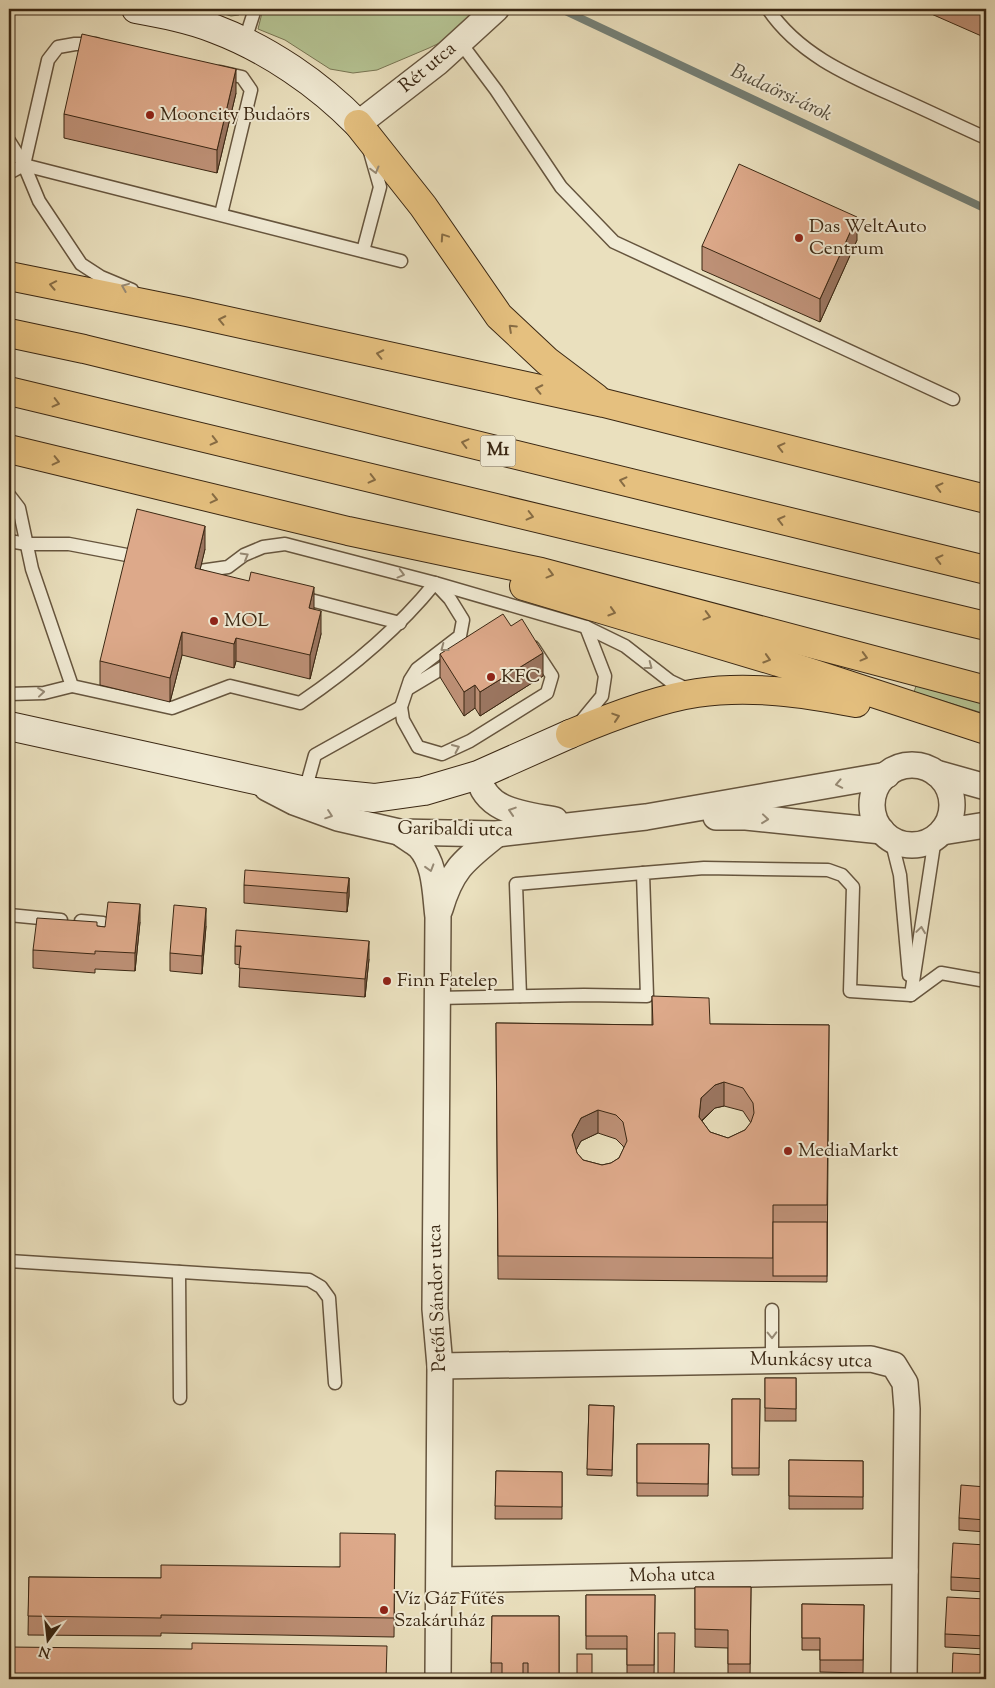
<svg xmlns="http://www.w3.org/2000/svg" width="995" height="1688" font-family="'Sorts Mill Goudy',serif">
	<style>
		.green { fill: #b5c393; stroke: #787553 }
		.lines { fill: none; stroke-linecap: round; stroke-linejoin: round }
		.stream { stroke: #748077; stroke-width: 8 }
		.lane-casing { stroke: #66553e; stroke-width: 15 }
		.street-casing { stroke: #66553e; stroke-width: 28 }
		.secondary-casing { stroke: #3a2713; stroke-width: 30 }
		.highway-casing { stroke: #3a2713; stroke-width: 30 }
		.lane { stroke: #f1ebd5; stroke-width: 12 }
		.street { stroke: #f1ebd5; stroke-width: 25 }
		.secondary { stroke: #f1ebd5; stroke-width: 28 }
		.highway { stroke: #e5c07f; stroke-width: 28 }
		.wall { fill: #be9177; stroke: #3a2713; fill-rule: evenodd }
		.shaded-wall { fill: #9b7661; stroke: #3a2713 }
		.building { fill: #dda98a; stroke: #3a2713; fill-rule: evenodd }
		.oneway { stroke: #968974 }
		.oneway2 { stroke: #876c44 }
		.poi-dot { fill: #8f2418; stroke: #f1ebd5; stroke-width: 2 }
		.labels { text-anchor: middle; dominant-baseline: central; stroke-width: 4; stroke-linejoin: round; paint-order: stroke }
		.shield { fill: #f1ebd5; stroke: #71624d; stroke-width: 1 }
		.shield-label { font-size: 18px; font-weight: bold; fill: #3a2713 }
		.street-label { font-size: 19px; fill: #3a2713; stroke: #f1ebd5 }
		.poi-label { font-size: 19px; fill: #3a2713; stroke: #f1ebd5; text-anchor: start }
		.water-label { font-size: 20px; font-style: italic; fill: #524c3d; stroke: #f1ebd5 }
	</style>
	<rect width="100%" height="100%" fill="#eae0be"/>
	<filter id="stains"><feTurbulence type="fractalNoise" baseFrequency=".004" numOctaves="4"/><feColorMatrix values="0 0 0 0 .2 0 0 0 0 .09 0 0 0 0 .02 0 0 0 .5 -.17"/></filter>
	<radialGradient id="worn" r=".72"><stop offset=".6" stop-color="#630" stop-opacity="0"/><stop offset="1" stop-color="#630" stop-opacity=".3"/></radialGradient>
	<g class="green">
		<path d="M207 9H242L239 15 231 16Z"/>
		<path d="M263 9H479L452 37 429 48 377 70 353 73 330 69 285 40 258 29Z"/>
		<path d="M917 683 986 702V714L914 692Z"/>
	</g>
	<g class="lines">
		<path class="stream" d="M561 9 986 209"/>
		<g class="lane-casing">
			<g id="lane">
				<path d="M768 9C799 55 850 76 899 98 928 111 957 125 986 138"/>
				<path d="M460 42 496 90 561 187 614 242 953 399"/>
				<path d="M244 43 255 9"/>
				<path d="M220 72 242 77 251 90 221 214"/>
				<path d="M9 141 24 165 39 201 81 264 101 277 132 290"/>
				<path d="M24 165 48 60 58 47 75 44H96"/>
				<path d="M9 173 24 165 401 261"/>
				<path d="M363 251 380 187 370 152"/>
				<path d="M9 495 19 508 32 569 72 686 172 708 230 686 300 703C350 669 397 630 435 583L450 599 463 620 460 636 417 669 410 680 401 707 403 720 418 747 442 754 470 741 547 693 552 676 533 647"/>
				<path d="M9 541 27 544H69L132 556"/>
				<path d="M200 571 228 567 244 555 263 547 285 544 435 583 586 627 625 646 670 681 689 690"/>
				<path d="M299 597 400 623"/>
				<path d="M409 688 454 661"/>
				<path d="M9 694 44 693 72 686"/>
				<path d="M578 725 602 696 605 676 586 627"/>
				<path d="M305 791 315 755 401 707"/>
				<path d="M891 839 900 875 909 975"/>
				<path d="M9 915 61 920"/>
				<path d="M81 921 103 923"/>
				<path d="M911 995 935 838"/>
				<path d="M520 996 516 884 643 873"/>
				<path d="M437 998 584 995 647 996 643 873 704 868 828 870 842 875 853 887 850 991 911 995 941 973 986 981"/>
				<path d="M9 1261 309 1280 321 1287 329 1298 335 1383"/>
				<path d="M179 1272 180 1398"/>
				<path d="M772 1310V1360"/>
			</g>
		</g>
		<g class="street-casing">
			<g id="street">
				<path d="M358 124 438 62 496 9"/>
				<circle cx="912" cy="805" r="40"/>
				<path d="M936 773 986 787"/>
				<path d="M478 775C485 812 523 814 555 820"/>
				<path d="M267 788 294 802 338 818 399 832 497 834 646 817 887 775"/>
				<path d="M716 817H746L882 831"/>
				<path d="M399 832C405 837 413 841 419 846 436 864 435 894 438 917L435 1309 440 1366 438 1679"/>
				<path d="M942 832 986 825"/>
				<path d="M440 909C452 868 465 860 497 834"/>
				<path d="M440 1366 871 1359 894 1365 905 1383 907 1409 904 1679"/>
				<path d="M440 1580 905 1571"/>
			</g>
		</g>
		<g class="secondary-casing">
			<g id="secondary">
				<path d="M136 9C163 14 190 19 215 29 268 49 319 84 358 124"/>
				<path d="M9 726 305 791 374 798 424 791 478 775 570 734"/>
			</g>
		</g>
		<g class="highway-casing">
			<g id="highway">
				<path d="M358 124 423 206 499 316 547 361 596 398"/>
				<path d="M9 276 187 312 604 403 986 499"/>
				<path d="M9 333 84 349 986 570"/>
				<path d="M9 391 986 626"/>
				<path d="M9 449 348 531 541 572 986 690"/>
				<path d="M524 586 778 662 986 730"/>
				<path d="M570 734C608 718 656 699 697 693 750 685 804 693 856 703"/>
			</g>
		</g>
		<use href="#lane" class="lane"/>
		<use href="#street" class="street"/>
		<use href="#secondary" class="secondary"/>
		<use href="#highway" class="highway"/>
	</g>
	<g class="wall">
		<path d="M920 9H986V38Z"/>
		<path d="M236 93 217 173 64 138V114Z"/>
		<path d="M857 240 820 322 702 270V246Z"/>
		<path d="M205 549 200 569 314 609 321 634 310 679 236 661 234 668 182 655 170 702 100 685V661Z"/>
		<path d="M440 654 543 676 480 716 475 708 464 716 440 677Z"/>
		<path d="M349 878V896L347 912 244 903V885Z"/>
		<path d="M140 922 135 971 95 969V973L33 968V950L97 926 105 927Z"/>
		<path d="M206 926 202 974 170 971V953Z"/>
		<path d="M235 946 369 959 365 997 239 987 240 965 235 964Z"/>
		<path d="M652 996 710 1024 829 1025 827 1282 498 1279 496 1023 652 1025ZM724 1106 743 1111 751 1123 745 1130 728 1138 710 1132 702 1121 715 1108ZM598 1133 616 1139 623 1146 624 1148 619 1158 611 1163 602 1165 583 1160 577 1153 576 1150 581 1141Z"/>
		<rect x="765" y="1378" width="31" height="43"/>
		<path d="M732 1399H760L759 1475H732Z"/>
		<path d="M589 1405 614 1406 612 1476 587 1475Z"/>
		<path d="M637 1444H709L708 1496H637Z"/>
		<path d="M789 1460 863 1461V1509H789Z"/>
		<path d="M496 1471 562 1472V1519H495Z"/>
		<path d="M986 1487V1532L959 1530V1518Z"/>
		<path d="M395 1534 394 1637 161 1633V1636L28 1635 29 1577 161 1578 340 1567Z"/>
		<path d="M986 1545V1592L951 1590V1577Z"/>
		<path d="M695 1587H751L750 1679H728V1648L695 1647Z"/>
		<path d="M586 1595H655L654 1678H627V1649H586Z"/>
		<path d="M986 1599V1649L945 1647V1634Z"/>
		<path d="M802 1604 864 1605 863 1673 820 1672V1650H802Z"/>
		<path d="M492 1616H559V1679H491Z"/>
	</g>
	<g class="shaded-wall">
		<path d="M236 69V93L217 173V150Z"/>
		<path d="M857 217V240L820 322V299Z"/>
		<path d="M205 526V549L195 591V568Z"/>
		<path d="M314 587V610L309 608Z"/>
		<path d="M321 611V634L310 679V655Z"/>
		<path d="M182 632V655L170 702V678Z"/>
		<path d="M236 638V661L234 668V644Z"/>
		<path d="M543 653V676L480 716V692Z"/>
		<path d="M475 685V708L464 716V692Z"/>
		<path d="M349 878V896L347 912V893Z"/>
		<path d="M140 904V922L135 971V953Z"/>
		<path d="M206 908V926L202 974V956Z"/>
		<path d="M369 941V959L365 997V979Z"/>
		<path d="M724 1082V1106L715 1108 701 1121 699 1117 701 1098 715 1085Z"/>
		<path d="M598 1110V1133L581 1141 572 1158V1135L581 1118Z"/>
	</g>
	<g class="building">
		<path d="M973 9H986V15Z"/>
		<path d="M82 34 236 69 217 150 64 114Z"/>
		<path d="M739 164 857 217 820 299 702 246Z"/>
		<path d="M137 509 205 526 195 568 249 581 251 572 314 587 309 608 321 611 310 655 236 638 234 644 182 632 170 678 100 661Z"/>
		<path d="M503 614 511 626 522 619 543 653 480 692 475 685 464 692 440 654Z"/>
		<path d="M245 870 349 878 347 893 244 885Z"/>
		<path d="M108 902 140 904 135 953 95 951V954L33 950 37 918 97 922V926L105 927Z"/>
		<path d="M174 905 206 908 202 956 170 953Z"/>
		<path d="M236 930 369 941 365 979 239 968 241 946H235Z"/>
		<path d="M652 996 709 998 710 1024 829 1025 827 1205H773V1258L498 1256 496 1023 653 1025ZM724 1082 743 1088 753 1103 754 1113 751 1122 745 1130 728 1138 710 1132 699 1117 701 1098 715 1085ZM598 1110 616 1115 623 1122 627 1141 619 1158 611 1163 602 1165 583 1160 577 1153 572 1135 581 1118Z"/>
		<rect x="773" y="1222" width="54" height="54"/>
		<path d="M765 1378H796V1409L765 1408Z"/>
		<path d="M732 1399H760L759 1468H732Z"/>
		<path d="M589 1405 614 1406 612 1470 587 1469Z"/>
		<path d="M637 1444H709L708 1484 637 1483Z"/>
		<path d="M789 1460 863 1461V1497L789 1496Z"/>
		<path d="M496 1471 562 1472V1507L495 1506Z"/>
		<path d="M961 1485 986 1487V1520L959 1518Z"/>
		<path d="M340 1533 395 1534 394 1618 161 1615V1618L28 1616 29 1577 161 1578V1565L340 1567Z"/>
		<path d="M953 1543 986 1545V1579L951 1577Z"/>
		<path d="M695 1587H751L750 1664H728V1630L695 1629Z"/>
		<path d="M586 1595H655L654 1665H627V1636H586Z"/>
		<path d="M947 1597 986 1599V1636L945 1634Z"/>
		<path d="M802 1604 864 1605 863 1660H820V1638H802Z"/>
		<path d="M492 1616H559V1678H528V1663H523V1678H502V1663H491Z"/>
		<path d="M658 1633H675L674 1679H658Z"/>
		<path d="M192 1643 387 1646 386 1679H9V1647L192 1649Z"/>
		<path d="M953 1653 986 1655V1679H952Z"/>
		<rect x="577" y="1654" width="15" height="25"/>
	</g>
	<defs><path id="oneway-chevron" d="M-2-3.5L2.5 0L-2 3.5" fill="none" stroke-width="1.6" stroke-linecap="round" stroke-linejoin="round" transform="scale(1.25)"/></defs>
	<g class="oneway">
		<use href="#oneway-chevron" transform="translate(375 170) rotate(75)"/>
		<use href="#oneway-chevron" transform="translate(125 287) rotate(-158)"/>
		<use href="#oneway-chevron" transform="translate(245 556) rotate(-30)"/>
		<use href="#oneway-chevron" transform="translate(401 574) rotate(15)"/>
		<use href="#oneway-chevron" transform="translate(444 648) rotate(143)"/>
		<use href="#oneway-chevron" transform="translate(649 666) rotate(37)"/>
		<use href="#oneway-chevron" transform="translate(41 692) rotate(-6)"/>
		<use href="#oneway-chevron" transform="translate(456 748) rotate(-24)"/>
		<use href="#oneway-chevron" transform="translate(839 784) rotate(169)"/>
		<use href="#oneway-chevron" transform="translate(512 811) rotate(-162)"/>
		<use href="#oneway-chevron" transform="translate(329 815) rotate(19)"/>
		<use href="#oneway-chevron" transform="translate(765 819) rotate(6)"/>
		<use href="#oneway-chevron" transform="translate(430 868) rotate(73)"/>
		<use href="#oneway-chevron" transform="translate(921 930) rotate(-82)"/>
		<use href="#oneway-chevron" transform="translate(772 1335) rotate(89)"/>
	</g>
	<g class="oneway2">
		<use href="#oneway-chevron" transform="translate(444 237) rotate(-124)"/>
		<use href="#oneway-chevron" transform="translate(53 285) rotate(-169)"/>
		<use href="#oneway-chevron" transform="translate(222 320) rotate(-168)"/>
		<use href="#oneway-chevron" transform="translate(512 328) rotate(-137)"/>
		<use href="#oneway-chevron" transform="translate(380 354) rotate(-168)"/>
		<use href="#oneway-chevron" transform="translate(539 389) rotate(-168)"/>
		<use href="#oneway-chevron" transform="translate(56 403) rotate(14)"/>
		<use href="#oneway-chevron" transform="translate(214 441) rotate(14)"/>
		<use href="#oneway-chevron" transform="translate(465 443) rotate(-166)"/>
		<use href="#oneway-chevron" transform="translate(781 447) rotate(-166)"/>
		<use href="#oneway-chevron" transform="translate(56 461) rotate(13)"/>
		<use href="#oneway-chevron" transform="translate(372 479) rotate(14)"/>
		<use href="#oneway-chevron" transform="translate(623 481) rotate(-166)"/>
		<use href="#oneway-chevron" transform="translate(939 487) rotate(-166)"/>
		<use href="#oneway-chevron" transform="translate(214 499) rotate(13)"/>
		<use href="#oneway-chevron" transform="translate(530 516) rotate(14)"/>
		<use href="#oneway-chevron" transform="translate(781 520) rotate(-166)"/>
		<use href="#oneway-chevron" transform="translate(939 559) rotate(-166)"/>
		<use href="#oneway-chevron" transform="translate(550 574) rotate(15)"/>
		<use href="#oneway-chevron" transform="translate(612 612) rotate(17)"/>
		<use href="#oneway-chevron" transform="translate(707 616) rotate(15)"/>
		<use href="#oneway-chevron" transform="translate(864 657) rotate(15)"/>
		<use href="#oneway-chevron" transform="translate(767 659) rotate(17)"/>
		<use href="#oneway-chevron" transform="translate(616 717) rotate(-18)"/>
	</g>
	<g class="poi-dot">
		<circle cx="150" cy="115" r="5"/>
		<circle cx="799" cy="238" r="5"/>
		<circle cx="214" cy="621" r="5"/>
		<circle cx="491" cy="677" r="5"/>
		<circle cx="387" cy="981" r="5"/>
		<circle cx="788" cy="1151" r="5"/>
		<circle cx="384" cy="1610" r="5"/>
	</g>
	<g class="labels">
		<rect class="shield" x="480.5" y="435.5" width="35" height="31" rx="4"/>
		<g class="shield-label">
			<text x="498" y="451">M1</text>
		</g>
		<g class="street-label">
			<text transform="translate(428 68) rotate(-40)">Rét utca</text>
			<text transform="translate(455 830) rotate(1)">Garibaldi utca</text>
			<text transform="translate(438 1298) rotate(-92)">Petőfi Sándor utca</text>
			<text transform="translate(811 1361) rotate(1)">Munkácsy utca</text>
			<text transform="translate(672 1576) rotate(-1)">Moha utca</text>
		</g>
		<g class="poi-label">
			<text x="160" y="115">Mooncity Budaörs</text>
			<text x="809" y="227">Das WeltAuto<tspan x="809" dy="22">Centrum</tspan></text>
			<text x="224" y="621">MOL</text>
			<text x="501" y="677">KFC</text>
			<text x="397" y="981">Finn Fatelep</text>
			<text x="798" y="1151">MediaMarkt</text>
			<text x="394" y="1599">Víz Gáz Fűtés<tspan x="394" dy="22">Szakáruház</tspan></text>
		</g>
		<g class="water-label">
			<text transform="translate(781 94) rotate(25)">Budaörsi-árok</text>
		</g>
	</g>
	<rect width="995" height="1688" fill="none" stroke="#eae0be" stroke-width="30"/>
	<rect x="10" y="10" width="975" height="1668" fill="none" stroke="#3a2713" stroke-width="2.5"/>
	<rect x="15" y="15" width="965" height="1658" fill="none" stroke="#3a2713"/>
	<g transform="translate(48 1640) rotate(195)" stroke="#f1ebd5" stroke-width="4" paint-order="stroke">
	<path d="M0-4L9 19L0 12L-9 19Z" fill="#3a2713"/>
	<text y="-8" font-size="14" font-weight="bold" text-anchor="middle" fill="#3a2713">N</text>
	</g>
	<rect width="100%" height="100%" filter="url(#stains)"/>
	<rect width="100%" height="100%" fill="url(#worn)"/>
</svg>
